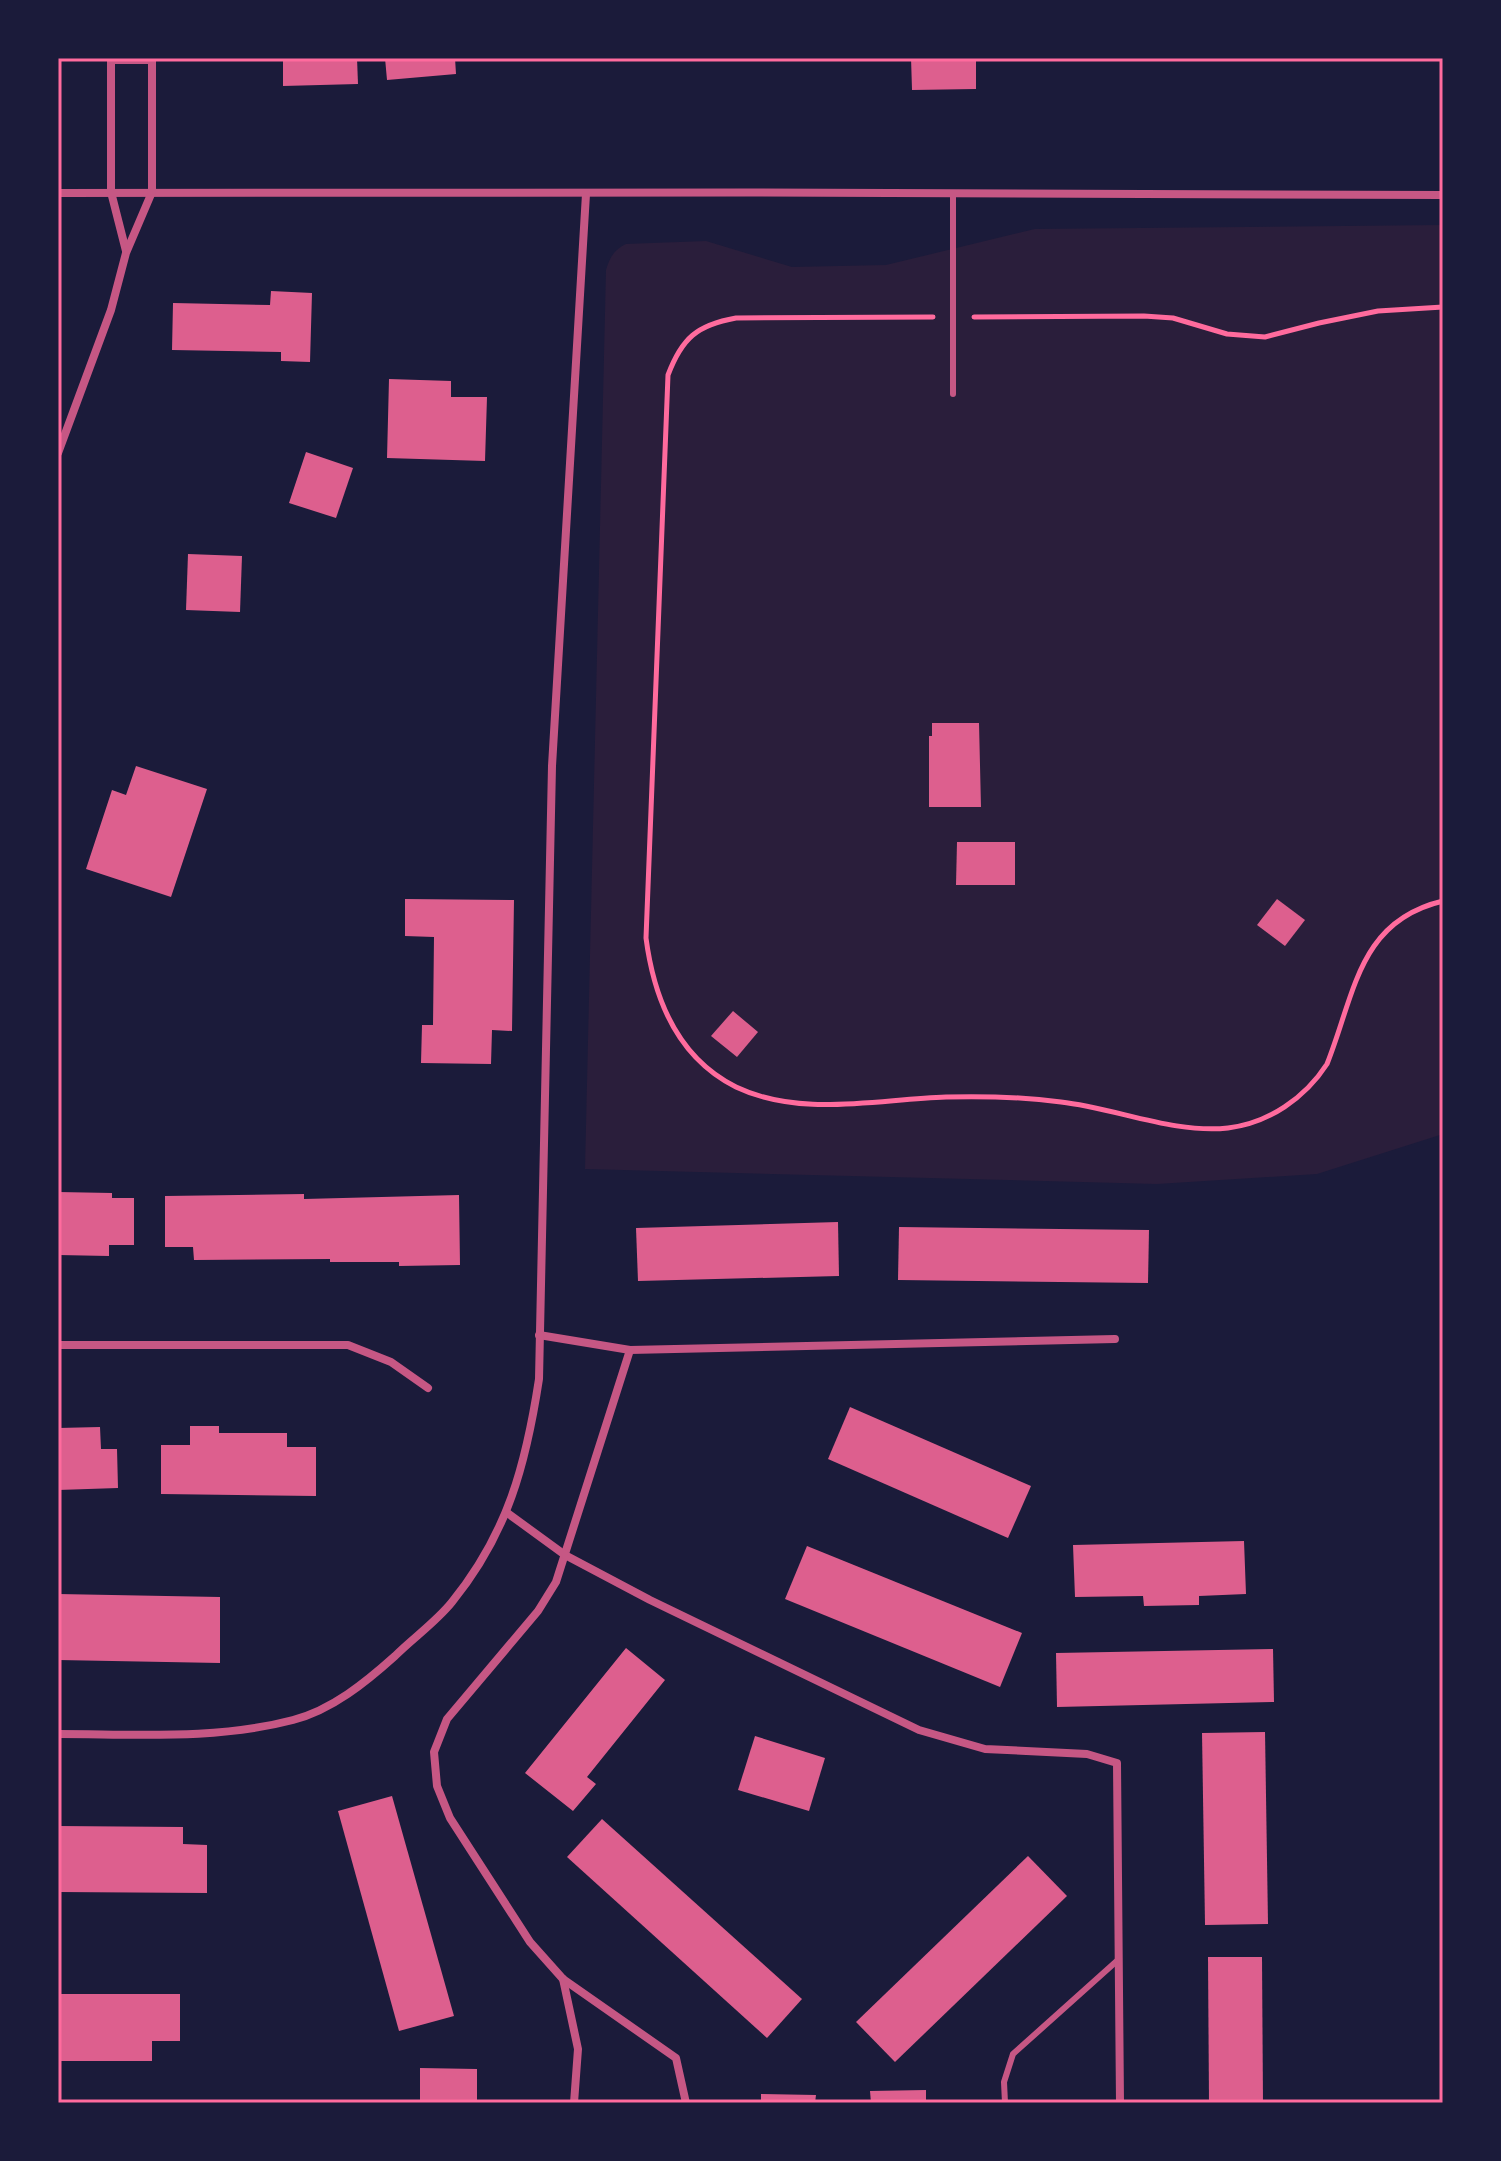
<svg xmlns="http://www.w3.org/2000/svg" width="1501" height="2161" font-family="Jost,sans-serif">
	<style>
		.green { fill: #2a1e3b }
		.building { fill: #dd5f8e }
		.lines { fill: none; stroke-linecap: round; stroke-linejoin: round }
		.path { stroke: #ff6b9d; stroke-width: 5 }
		.service { stroke: #c65784; stroke-width: 6 }
		.minor { stroke: #c65784; stroke-width: 8 }
		.neatline { fill: none; stroke: #ff6b9d; stroke-width: 3 }
	</style>
	<rect width="100%" height="100%" fill="#1b1b3a"/>
	<path class="green" d="M1443 225V1134L1317 1174 1157 1184 585 1169 606 270C610 257 614 250 626 244L706 241 792 267 886 265 1035 229Z"/>
	<g class="building">
		<path d="M283 58H357L358 84 283 86Z"/>
		<path d="M385 58H455L456 74 387 80Z"/>
		<path d="M911 58H976V89L912 90Z"/>
		<path d="M271 291 312 293 310 362 281 361V352L172 350 173 303 270 305Z"/>
		<path d="M389 379 451 381V397H487L485 461 387 458Z"/>
		<path d="M306 452 353 468 336 518 289 503Z"/>
		<path d="M188 554 242 556 240 612 186 610Z"/>
		<path d="M932 723H979L981 807H929V736H932Z"/>
		<path d="M136 766 207 789 171 897 86 869 112 790 126 795Z"/>
		<path d="M957 842H1015V885H956Z"/>
		<path d="M405 899 514 900 512 1031 492 1030 491 1064 421 1063 422 1025H433L434 937 405 936Z"/>
		<path d="M1277 899 1305 920 1285 946 1257 925Z"/>
		<path d="M733 1011 758 1032 737 1057 711 1036Z"/>
		<path d="M58 1192 112 1193V1198H134V1245H109V1256L58 1255Z"/>
		<path d="M304 1194V1199L459 1195 460 1265 399 1266V1262H330V1259L194 1260 193 1247H165V1196Z"/>
		<path d="M838 1222 839 1276 638 1281 636 1228Z"/>
		<path d="M899 1227 1149 1230 1148 1283 898 1280Z"/>
		<path d="M850 1407 1031 1486 1008 1538 828 1459Z"/>
		<path d="M190 1426H219V1433H287V1447H316V1496L161 1494V1445H190Z"/>
		<path d="M100 1427 101 1449H117L118 1488 58 1490V1428Z"/>
		<path d="M1244 1541 1246 1594 1199 1596V1605L1144 1606 1143 1596 1075 1597 1073 1545Z"/>
		<path d="M807 1546 1022 1633 1000 1687 785 1599Z"/>
		<path d="M58 1594 220 1597V1663L58 1660Z"/>
		<path d="M626 1648 665 1680 587 1777 596 1784 573 1811 525 1773Z"/>
		<path d="M1273 1649 1274 1702 1057 1707 1056 1653Z"/>
		<path d="M1265 1732 1268 1924 1205 1925 1202 1733Z"/>
		<path d="M755 1736 825 1758 809 1811 738 1790Z"/>
		<path d="M392 1796 454 2016 399 2031 338 1811Z"/>
		<path d="M602 1819 802 1999 767 2038 567 1857Z"/>
		<path d="M58 1826 183 1827V1844L207 1845V1893L58 1892Z"/>
		<path d="M1028 1856 1067 1896 895 2062 856 2022Z"/>
		<path d="M1208 1957H1262L1263 2103H1209Z"/>
		<path d="M58 1994H180V2041H152V2061H58Z"/>
		<path d="M420 2068 477 2069V2103H420Z"/>
		<path d="M926 2090V2103H871L870 2091Z"/>
		<path d="M761 2094 816 2095 815 2103H761Z"/>
	</g>
	<g class="lines">
		<g class="path">
			<path d="M933 317 736 318C697 325 682 338 668 375L646 938C654 999 678 1058 736 1087 801 1118 877 1099 946 1097 984 1096 1023 1097 1061 1102 1115 1108 1174 1134 1228 1128 1269 1123 1305 1098 1327 1064 1355 994 1358 921 1443 901"/>
			<path d="M974 317 1144 316 1173 318 1227 334 1265 337 1319 323 1378 311 1443 307"/>
		</g>
		<g class="service">
			<path d="M953 194V394"/>
			<path d="M1005 2103 1004 2082 1013 2054 1119 1959"/>
		</g>
		<g class="minor">
			<path d="M111 58V192L126 251"/>
			<path d="M111 60H152"/>
			<path d="M58 193C520 190 981 194 1443 195"/>
			<path d="M58 453 111 310 126 253 152 192V58"/>
			<path d="M539 1335 630 1350 1115 1339"/>
			<path d="M58 1345H348L391 1362 428 1388"/>
			<path d="M630 1350 556 1582 538 1611 447 1719 434 1752 437 1786 450 1818 530 1942 563 1979 676 2058 686 2103"/>
			<path d="M506 1512 565 1555 650 1600 919 1730 985 1749 1087 1754 1117 1763 1120 2103"/>
			<path d="M58 1734C136 1734 217 1740 293 1720 332 1710 366 1682 395 1656 413 1638 436 1622 452 1602 508 1533 526 1464 539 1379L552 766 586 194"/>
			<path d="M563 1979 578 2049 574 2103"/>
		</g>
	</g>
	<rect width="1501" height="2161" fill="none" stroke="#1b1b3a" stroke-width="120"/>
	<rect x="60" y="60" width="1381" height="2041" class="neatline"/>
</svg>
